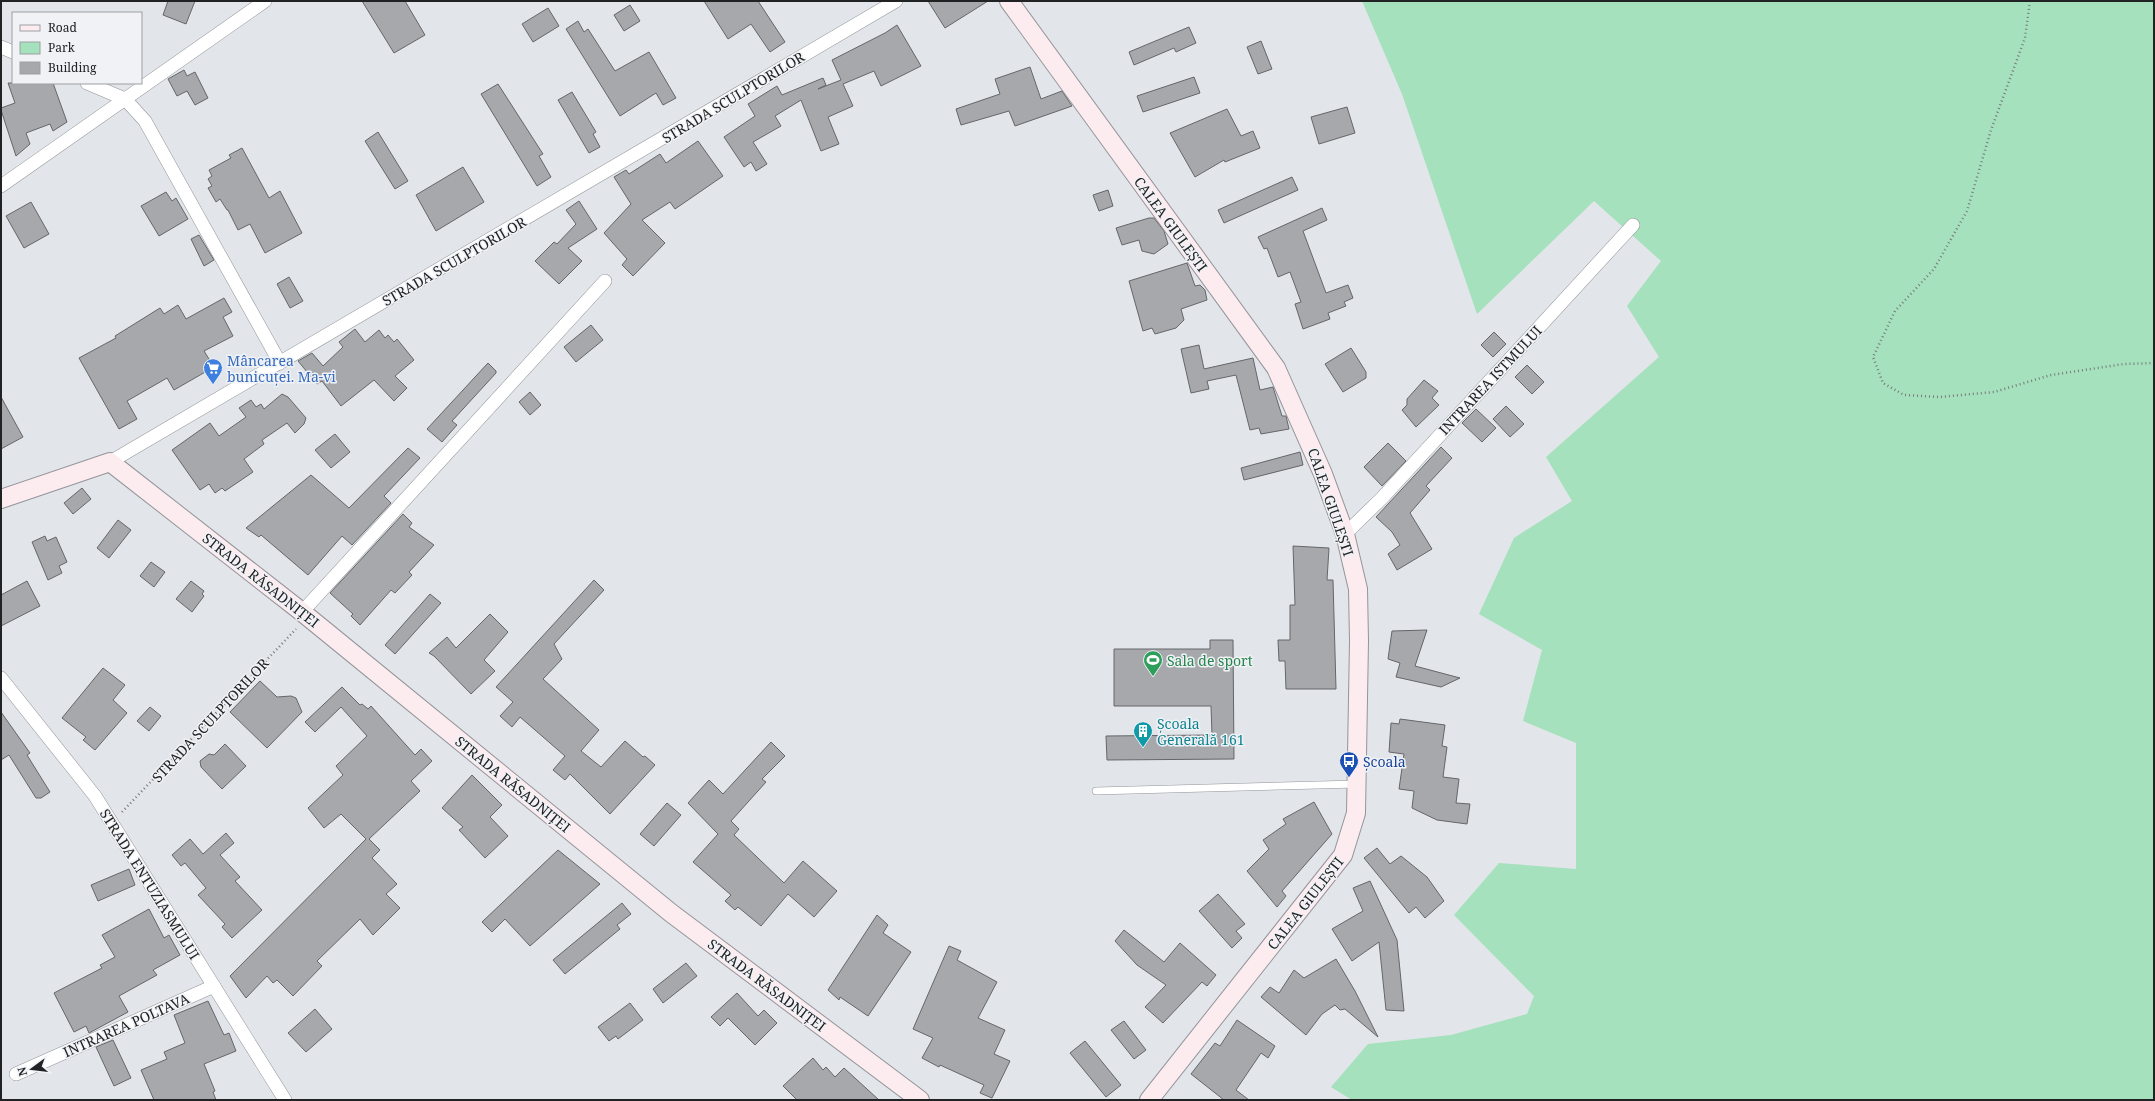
<svg xmlns="http://www.w3.org/2000/svg" width="2155" height="1101" font-family="'Noto Serif',serif">
	<style>
		.green { fill: #a4e1bc }
		.building { fill: #a6a8ac; stroke: #65666a }
		.lines { fill: none; stroke-linecap: round; stroke-linejoin: round }
		.lane-casing { stroke: #939599; stroke-width: 8 }
		.street-casing { stroke: #939599; stroke-width: 14 }
		.secondary-casing { stroke: #939599; stroke-width: 20 }
		.path { stroke: #797b7e; stroke-width: 2.5; stroke-dasharray: 1 3; stroke-linecap: butt }
		.lane { stroke: #fff; stroke-width: 7 }
		.street { stroke: #fff; stroke-width: 13 }
		.secondary { stroke: #fcebef; stroke-width: 18 }
		.labels { text-anchor: middle; dominant-baseline: central; stroke-width: 3; stroke-linejoin: round; paint-order: stroke }
		.street-label { font-size: 14px; fill: #212223; stroke: #f0f2f6 }
		.shop-label { font-size: 14px; fill: #366cbe; stroke: #f0f2f6; text-anchor: start }
		.leisure-label { font-size: 14px; fill: #27864d; stroke: #f0f2f6; text-anchor: start }
		.culture-label { font-size: 14px; fill: #0d838f; stroke: #f0f2f6; text-anchor: start }
		.transit-label { font-size: 14px; fill: #164399; stroke: #f0f2f6; text-anchor: start }
	</style>
	<rect width="100%" height="100%" fill="#e2e5e9"/>
	<path class="green" d="M1362 1H2154V1100H1352L1331 1087 1368 1044 1451 1035 1527 1014 1534 996 1454 915 1499 863 1576 869V743L1523 721 1542 650 1479 614 1514 538 1572 501 1546 457 1659 357 1627 306 1661 261 1594 201 1477 314 1402 94Z"/>
	<g class="building">
		<path d="M168 1H195L186 24 163 15Z"/>
		<path d="M362 1H405L425 35 394 53Z"/>
		<path d="M704 1H758L785 42 770 52 751 24 728 39Z"/>
		<path d="M928 1H988L945 28Z"/>
		<path d="M630 5 640 21 624 31 614 15Z"/>
		<path d="M548 8 559 26 533 42 522 24Z"/>
		<path d="M578 21 584 32 588 29 615 71 649 52 676 98 663 105 656 93 620 116 566 29Z"/>
		<path d="M897 25 921 66 881 86 874 71 843 84 853 106 828 117 839 144 821 151 801 100 775 116 781 126 753 142 767 164 756 171 751 162 744 167 724 137 755 116 748 104 777 86 782 95 823 78 826 85 818 89 841 80 832 60 885 33Z"/>
		<path d="M1189 27 1196 43 1176 52 1174 48 1134 65 1129 52Z"/>
		<path d="M1261 41 1272 69 1258 74 1247 47Z"/>
		<path d="M1030 67 1041 99 1062 91 1072 106 1015 126 1009 111 961 125 956 109 1000 94 995 79Z"/>
		<path d="M184 70 187 76 195 72 208 98 195 105 187 91 177 96 168 79Z"/>
		<path d="M1194 77 1200 93 1143 112 1137 96Z"/>
		<path d="M8 83H53L67 122 53 131 50 124 26 133 30 144 16 156 1 110V108L15 103Z"/>
		<path d="M498 84 543 154 539 156 551 177 537 186 481 94Z"/>
		<path d="M572 92 596 132 593 134 600 147 589 153 558 100Z"/>
		<path d="M1347 107 1355 133 1319 144 1311 117Z"/>
		<path d="M1227 109 1241 136 1253 131 1260 148 1225 162 1224 160 1195 177 1170 133Z"/>
		<path d="M378 132 408 181 395 189 365 141Z"/>
		<path d="M698 141 723 176 675 209 670 202 642 220 665 243 633 276 622 265 627 259 604 233 631 204 614 177 626 170 629 174 660 154 666 163Z"/>
		<path d="M242 148 269 198 280 191 302 233 265 253 250 224 238 230 228 210H227L220 199 216 202 208 188 212 186 208 179 212 176 209 170 231 158 229 155Z"/>
		<path d="M463 167 484 202 436 231 416 195Z"/>
		<path d="M1292 177 1298 190 1224 223 1218 210Z"/>
		<path d="M1108 190 1113 206 1099 211 1093 195Z"/>
		<path d="M166 192 172 201 176 198 188 219 159 236 141 206Z"/>
		<path d="M579 201 597 229 568 248 582 261 559 284 535 261 554 242 557 244 576 224 566 210Z"/>
		<path d="M31 202 49 234 24 248 6 216Z"/>
		<path d="M1322 208 1327 220 1303 231 1326 293 1348 285 1353 298 1344 302 1346 306 1328 313 1330 319 1303 329 1295 304 1301 302 1290 272 1278 277 1267 248 1264 249 1258 237Z"/>
		<path d="M1149 218H1154L1164 231 1168 244 1154 254 1142 251 1139 240 1122 245 1116 228Z"/>
		<path d="M199 235 214 260 204 266 191 239Z"/>
		<path d="M1187 263 1195 286 1200 285 1205 290 1207 300 1181 309 1184 320 1176 328 1155 334 1152 328 1143 331 1129 281Z"/>
		<path d="M289 277 303 301 290 308 277 284Z"/>
		<path d="M224 298 232 312 223 317 233 336 204 351 214 367 174 390 167 378 127 401 137 419 119 429 79 358 116 338 115 336 160 308 164 314 178 305 186 319Z"/>
		<path d="M591 325 603 340 576 362 564 347Z"/>
		<path d="M355 329 365 342 379 330 385 338 388 335 394 342 397 339 414 360 395 376 407 388 394 401 374 380 341 406 322 381 317 384 298 361 312 353 323 366 343 347 339 342Z"/>
		<path d="M1494 332 1506 344 1493 357 1481 345Z"/>
		<path d="M1199 345 1204 369 1253 358 1260 390 1273 387 1282 416H1286L1289 429 1261 434 1259 428 1250 430 1236 375 1207 381 1209 389 1191 393 1181 349Z"/>
		<path d="M1351 348 1366 372V378L1343 392 1325 364Z"/>
		<path d="M488 363 496 371V373L452 421 457 425 442 442 427 429Z"/>
		<path d="M1527 365 1544 382 1532 394 1515 377Z"/>
		<path d="M1424 380 1438 391 1432 398 1439 405 1416 427 1402 410 1407 405V399Z"/>
		<path d="M530 392 541 405 530 415 519 402Z"/>
		<path d="M282 394 288 397 306 418 304 424 295 433 287 423 262 440 264 444 244 459 253 472 225 491 222 488 215 493 209 484 200 490 172 450 210 423 219 436 246 417 239 408 251 400 256 407 261 404 264 409Z"/>
		<path d="M1 397 23 437 1 449Z"/>
		<path d="M1506 406 1524 424 1510 437 1493 419Z"/>
		<path d="M1476 409 1496 428 1482 442 1462 423Z"/>
		<path d="M335 434 350 452 331 468 315 450Z"/>
		<path d="M1388 443 1406 461 1382 486 1364 467Z"/>
		<path d="M1441 447 1452 458 1426 486 1430 490 1410 513 1432 549 1397 570 1388 554 1400 545 1392 532 1376 517Z"/>
		<path d="M408 448 420 458 384 496 391 503 352 545 342 536 308 575 261 535 259 537 246 528 311 475 349 508Z"/>
		<path d="M1300 452 1303 465 1244 480 1241 468Z"/>
		<path d="M82 488 91 499 73 514 64 503Z"/>
		<path d="M403 514 412 523 409 527 434 545 409 572 412 575 395 593 391 590 360 625 351 616 353 614 330 593Z"/>
		<path d="M118 520 131 530 109 558 97 548Z"/>
		<path d="M45 536 47 541 56 537 67 562 59 566 62 573 48 580 32 542Z"/>
		<path d="M1293 546 1329 548 1327 580H1333L1336 689H1286L1285 661H1279L1278 640H1290V605H1295Z"/>
		<path d="M151 562 165 572 154 587 140 576Z"/>
		<path d="M594 580 604 590 554 644 562 659 543 679 599 730 581 751 601 767 625 741 643 757 645 756 655 765 610 814 570 774 565 780 553 770 565 756 520 717 512 727 500 716 513 702 496 687Z"/>
		<path d="M27 581 40 606 1 626V595Z"/>
		<path d="M191 581 204 591 202 594 204 596 192 612 176 599Z"/>
		<path d="M430 594 441 603 395 654 385 645Z"/>
		<path d="M490 614 508 632 484 660 495 671 471 694 434 656 429 653 447 637 456 648Z"/>
		<path d="M1427 630 1415 666 1460 678 1441 687 1396 677 1400 663 1388 659 1392 631Z"/>
		<path d="M1210 640H1233L1234 759 1107 760 1106 736 1212 735 1211 706H1114V649H1210Z"/>
		<path d="M103 668 125 685 113 700 127 713 95 750 83 740 86 737 62 718Z"/>
		<path d="M260 681 277 697 291 696 296 698 302 712 267 748 230 712Z"/>
		<path d="M342 687 360 705 362 704 368 709 371 706 415 755 421 749 432 761 411 781 420 791 369 839 380 850 372 858 397 884 386 894 400 908 373 935 360 919 317 961 322 966 293 996 277 980 273 983 267 976 246 998 230 976 366 839 341 814 324 828 308 808 343 775 336 766 367 736 341 707 315 732 305 722Z"/>
		<path d="M150 707 161 716 149 731 137 721Z"/>
		<path d="M1 712 30 753 27 755 50 792 41 798H36L9 755 1 760Z"/>
		<path d="M1400 719 1445 725 1442 746 1447 747 1443 777 1459 779 1456 803 1470 804 1467 824 1437 820 1412 808 1414 791 1399 789 1404 754 1389 752 1391 723 1399 724Z"/>
		<path d="M771 742 785 756 762 779 766 782 731 821 739 829 734 835 784 883 803 861 837 891 814 917 788 894 761 926 738 907 735 910 725 901 731 895 693 862 718 834 688 803 709 780 723 794Z"/>
		<path d="M225 744 246 766 222 789 201 767 200 761 209 754 214 755Z"/>
		<path d="M472 775 502 805 490 817 508 836 485 858 459 830 463 827 442 808Z"/>
		<path d="M1314 802 1332 834 1282 891 1286 896 1277 907 1247 871 1269 849 1263 840 1286 824 1283 819Z"/>
		<path d="M667 803 681 815 654 846 640 834Z"/>
		<path d="M226 833 234 843 220 855 240 877 235 881 262 910 232 938 222 927 225 924 198 895 206 888 185 863 181 866 172 855 190 839 203 854Z"/>
		<path d="M1377 848 1390 864 1401 856 1427 877 1444 901 1425 918 1416 907 1409 913 1364 858Z"/>
		<path d="M558 850 600 884 530 946 505 919 492 932 482 922Z"/>
		<path d="M129 869 135 885 98 901 91 885Z"/>
		<path d="M1370 881 1397 940 1404 1011 1386 1010 1379 942 1352 961 1332 929 1363 911 1353 888Z"/>
		<path d="M1218 894 1245 924 1236 931 1242 938 1232 948 1199 911Z"/>
		<path d="M622 903 631 914 617 925 620 929 565 974 553 960Z"/>
		<path d="M149 909 164 938 169 935 180 955 153 970 157 975 119 996 128 1012 89 1033 86 1026 74 1032 54 993 102 968 100 965 115 957 102 935Z"/>
		<path d="M877 915 888 925 883 933 911 952 868 1016 840 997 839 1000 828 990Z"/>
		<path d="M1124 930 1164 962 1180 943 1216 975 1207 986 1202 982 1163 1023 1145 1007 1166 985 1137 965 1115 941Z"/>
		<path d="M949 946 961 951 957 960 997 982 978 1018 1005 1030 994 1054 1010 1061 992 1098 980 1093 984 1085 940 1065 939 1067 922 1058 933 1038 913 1029Z"/>
		<path d="M1336 959 1355 991 1378 1037 1345 1009 1340 1010 1335 1005 1322 1014 1306 1035 1261 997 1270 987 1279 993 1294 970 1304 978Z"/>
		<path d="M686 963 697 976 663 1003 653 989Z"/>
		<path d="M737 993 758 1016 764 1010 777 1023 755 1045 728 1018 720 1026 711 1017Z"/>
		<path d="M208 1001 224 1035 229 1033 236 1051 204 1064 215 1091 213 1092 216 1100H154L141 1070 167 1059 164 1052 185 1043 174 1015Z"/>
		<path d="M630 1003 643 1020 618 1039 616 1036 609 1041 598 1027Z"/>
		<path d="M315 1009 332 1029 306 1052 288 1033Z"/>
		<path d="M1237 1020 1275 1046 1268 1058 1261 1053 1236 1090 1249 1100H1224L1191 1074 1215 1043 1220 1046Z"/>
		<path d="M1124 1021 1146 1050 1134 1059 1111 1030Z"/>
		<path d="M113 1040 131 1078 114 1086 96 1047Z"/>
		<path d="M1085 1041 1121 1085 1106 1097 1070 1053Z"/>
		<path d="M813 1058 823 1070 826 1067 835 1077 844 1068 879 1100H797L783 1086Z"/>
	</g>
	<g class="lines">
		<g class="lane-casing">
			<path id="lane" d="M1096 791 1357 784"/>
		</g>
		<g class="street-casing">
			<g id="street">
				<path d="M1 47 13 52"/>
				<path d="M87 83 125 99 145 121 280 363"/>
				<path d="M1 186 265 1"/>
				<path d="M110 462 896 1"/>
				<path d="M1345 534 1382 498 1633 225"/>
				<path d="M302 612 605 281"/>
				<path d="M1 678 95 796 285 1100"/>
				<path d="M16 1074 214 986"/>
			</g>
		</g>
		<g class="secondary-casing">
			<g id="secondary">
				<path d="M1009 1 1276 368 1323 474 1345 534 1358 589 1359 641 1356 813 1343 855 1149 1100"/>
				<path d="M1 499 110 462 302 612 671 913 920 1100"/>
			</g>
		</g>
		<g class="path">
			<path d="M2030 1 2025 38 1991 130 1967 211 1934 269 1895 311 1873 357 1883 383 1904 395 1940 397 1994 392 2051 375 2124 364 2154 363"/>
			<path d="M122 812 296 629"/>
		</g>
		<use href="#lane" class="lane"/>
		<use href="#street" class="street"/>
		<use href="#secondary" class="secondary"/>
	</g>
	<defs>
		<g id="supermarket-pin" transform="scale(1)"><path d="M0 17L-7.5 6A9.5 9.5 0 1 1 7.5 6Z" fill="#3f7fe0" stroke="#f0f2f6"/><path d="M-6-5.5h2.5l.6 2H6L4.5 2H-2.5L-4.4-4H-6ZM-1.5 3.2a1.3 1.3 0 1 0 .1 0ZM3 3.2a1.3 1.3 0 1 0 .1 0Z" fill="#fff"/></g>
		<g id="stadium-pin" transform="scale(1)"><path d="M0 17L-7.5 6A9.5 9.5 0 1 1 7.5 6Z" fill="#2e9e5b" stroke="#f0f2f6"/><path d="M0-5a6.5 5 0 1 0 0 10a6.5 5 0 1 0 0-10ZM-3.5-1.8h7v3.6h-7Z" fill="#fff"/></g>
		<g id="building-pin" transform="scale(1)"><path d="M0 17L-7.5 6A9.5 9.5 0 1 1 7.5 6Z" fill="#0f9aa8" stroke="#f0f2f6"/><path d="M-4-6H4V6H1V3H-1V6H-4ZM-2.5-4.3h1.7v1.8h-1.7ZM.8-4.3h1.7v1.8H.8ZM-2.5-1h1.7V.8h-1.7ZM.8-1h1.7V.8H.8Z" fill="#fff"/></g>
		<g id="bus-pin" transform="scale(1)"><path d="M0 17L-7.5 6A9.5 9.5 0 1 1 7.5 6Z" fill="#1a4fb4" stroke="#f0f2f6"/><path d="M-5-6H5V4H4V6H2V4H-2V6H-4V4H-5ZM-3.5-4V0h7V-4ZM-3.5 1.2v1.5H-2V1.2ZM2 1.2v1.5H3.5V1.2Z" fill="#fff"/></g>
	</defs>
	<g fill-rule="evenodd">
		<use href="#supermarket-pin" x="213" y="368"/>
		<use href="#stadium-pin" x="1153" y="660"/>
		<use href="#building-pin" x="1143" y="731"/>
		<use href="#bus-pin" x="1349" y="761"/>
	</g>
	<g class="labels">
		<g class="street-label">
			<text transform="translate(733 97) rotate(-31)">STRADA SCULPTORILOR</text>
			<text transform="translate(1171 224) rotate(54)">CALEA GIULEȘTI</text>
			<text transform="translate(454 261) rotate(-30)">STRADA SCULPTORILOR</text>
			<text transform="translate(1490 380) rotate(-47)">INTRAREA ISTMULUI</text>
			<text transform="translate(1331 502) rotate(71)">CALEA GIULEȘTI</text>
			<text transform="translate(261 580) rotate(38)">STRADA RĂSADNIȚEI</text>
			<text transform="translate(210 720) rotate(-47)">STRADA SCULPTORILOR</text>
			<text transform="translate(513 784) rotate(39)">STRADA RĂSADNIȚEI</text>
			<text transform="translate(150 884) rotate(58)">STRADA ENTUZIASMULUI</text>
			<text transform="translate(1305 903) rotate(-52)">CALEA GIULEȘTI</text>
			<text transform="translate(767 985) rotate(37)">STRADA RĂSADNIȚEI</text>
			<text transform="translate(126 1025) rotate(-24)">INTRAREA POLTAVA</text>
		</g>
		<g class="shop-label">
			<text x="227" y="360">Mâncarea<tspan x="227" dy="16">bunicuței. Ma-vi</tspan></text>
		</g>
		<g class="leisure-label">
			<text x="1167" y="660">Sala de sport</text>
		</g>
		<g class="culture-label">
			<text x="1157" y="723">Școala<tspan x="1157" dy="16">Generală 161</tspan></text>
		</g>
		<g class="transit-label">
			<text x="1363" y="761">Școala</text>
		</g>
	</g>
	<rect width="2155" height="1101" fill="none" stroke="#212223" stroke-width="4"/>
	<rect x="12" y="12" width="130" height="72" fill="#f0f2f6" stroke="#9d9fa2"/>
	<rect x="20" y="25" width="20" height="6" fill="#fcebef" stroke="#9d9fa2"/>
	<text x="48" y="32" font-size="12" fill="#212223">Road</text>
	<rect x="20" y="42" width="20" height="12" fill="#a4e1bc" stroke="#9d9fa2"/>
	<text x="48" y="52" font-size="12" fill="#212223">Park</text>
	<rect x="20" y="62" width="20" height="12" fill="#a6a8ac" stroke="#9d9fa2"/>
	<text x="48" y="72" font-size="12" fill="#212223">Building</text>
	<g transform="translate(32 1069) rotate(255)" stroke="#f0f2f6" stroke-width="3" paint-order="stroke">
	<path d="M0-3L7 15L0 10L-7 15Z" fill="#212223"/>
	<text y="-6" font-size="11" font-weight="bold" text-anchor="middle" fill="#212223">N</text>
	</g>
</svg>
